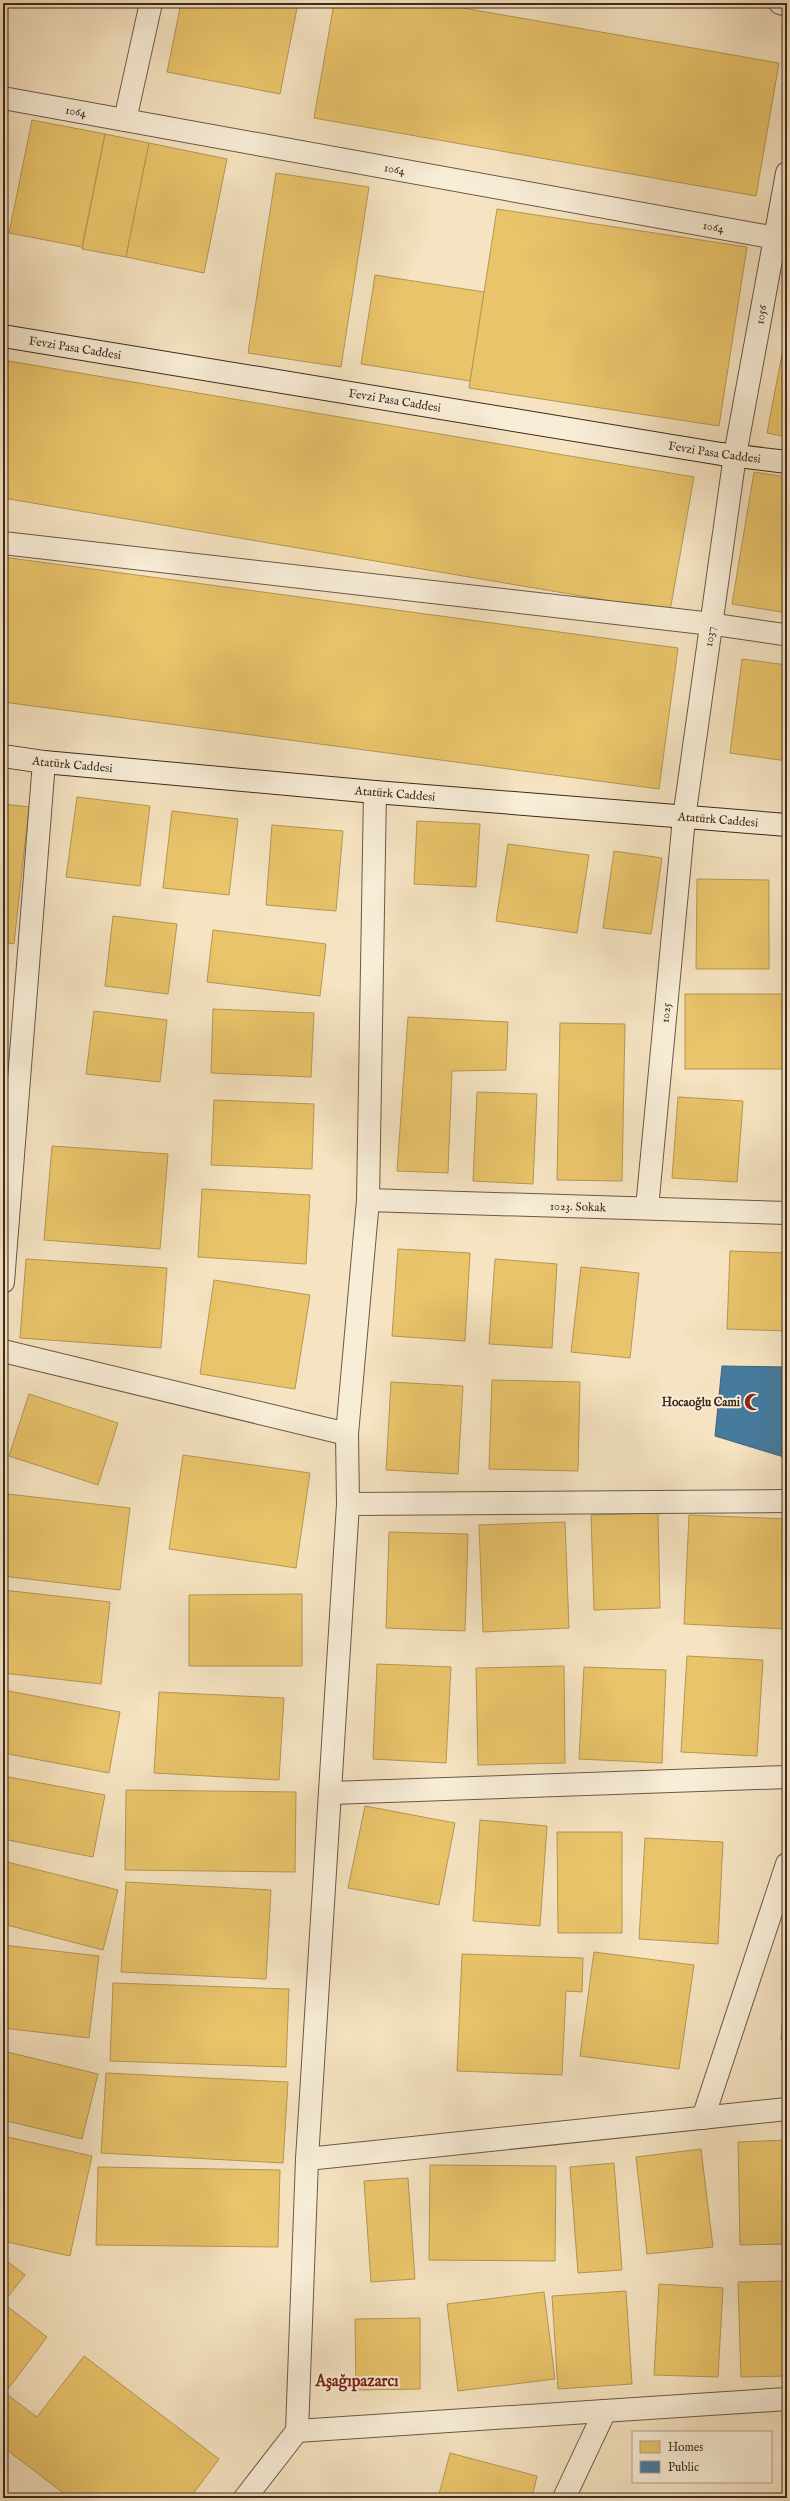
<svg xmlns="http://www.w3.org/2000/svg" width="790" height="2501" font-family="'IM FELL English',serif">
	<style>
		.homes { fill: #e9c46a; stroke: #b69653 }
		.public { fill: #457b9d; stroke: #436277 }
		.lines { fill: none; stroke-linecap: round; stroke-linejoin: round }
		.lane-casing { stroke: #6c5846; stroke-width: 23 }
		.street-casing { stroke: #6c5846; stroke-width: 24 }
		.secondary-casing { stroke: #3e291d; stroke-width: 24 }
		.lane { stroke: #f8edd7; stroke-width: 21 }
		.street { stroke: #f8edd7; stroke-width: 22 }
		.secondary { stroke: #f8edd7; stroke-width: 22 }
		.labels { text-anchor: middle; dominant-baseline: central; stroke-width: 4; stroke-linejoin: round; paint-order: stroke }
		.street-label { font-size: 12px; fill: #3e291d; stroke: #f8edd7 }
		.poi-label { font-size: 12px; font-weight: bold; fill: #3e291d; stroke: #f8edd7; text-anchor: end }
		.district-label { font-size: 16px; font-weight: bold; fill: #7a1f14; stroke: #f8edd7 }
	</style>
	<rect width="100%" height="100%" fill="#f5e3c1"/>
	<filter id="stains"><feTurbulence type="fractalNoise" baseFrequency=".005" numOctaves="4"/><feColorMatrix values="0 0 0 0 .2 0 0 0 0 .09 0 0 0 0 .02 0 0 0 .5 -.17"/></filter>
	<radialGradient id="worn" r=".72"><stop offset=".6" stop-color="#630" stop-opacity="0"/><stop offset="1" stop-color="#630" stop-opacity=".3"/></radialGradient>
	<g class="homes">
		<path d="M181 3H298L280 94 167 72Z"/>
		<path d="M334 3H434L779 63 756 196 314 118Z"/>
		<path d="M32 120 105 134 82 247 9 233Z"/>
		<path d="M105 134 149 143 126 257 82 249Z"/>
		<path d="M149 143 227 159 204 273 126 257Z"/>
		<path d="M276 173 369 187 341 367 248 353Z"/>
		<path d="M497 209 747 247 719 426 469 388Z"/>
		<path d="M375 275 484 292 470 381 361 364Z"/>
		<path d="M787 328V437L767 433Z"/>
		<path d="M3 360 694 477 670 611 3 498Z"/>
		<path d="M754 472 787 477V613L732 604Z"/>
		<path d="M3 557 678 648 659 789 3 702Z"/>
		<path d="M742 659 787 665V761L730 753Z"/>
		<path d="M77 797 150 806 140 886 66 877Z"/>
		<path d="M3 804 29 807 14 944 3 942Z"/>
		<path d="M172 811 238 819 229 895 163 888Z"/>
		<path d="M417 821 480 824 476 887 414 884Z"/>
		<path d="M272 825 343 831 336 911 266 905Z"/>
		<path d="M508 844 589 855 577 933 496 921Z"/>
		<path d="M614 851 662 858 651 934 603 928Z"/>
		<path d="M697 879 769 880V969H696Z"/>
		<path d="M113 916 177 924 168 994 105 986Z"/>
		<path d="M213 930 326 944 320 996 207 982Z"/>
		<rect x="685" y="994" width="102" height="75"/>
		<path d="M213 1009 314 1013 311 1077 211 1073Z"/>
		<path d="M94 1011 167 1020 160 1082 86 1074Z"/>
		<path d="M408 1017 508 1022 506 1070 452 1071 448 1173 397 1171Z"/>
		<path d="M560 1023 625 1024 622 1181 557 1180Z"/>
		<path d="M477 1092 537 1094 533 1184 473 1181Z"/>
		<path d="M678 1097 743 1101 737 1182 672 1178Z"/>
		<path d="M214 1100 314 1104 312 1169 211 1165Z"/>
		<path d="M787 1135V1170H786Z"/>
		<path d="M52 1146 168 1154 160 1249 44 1240Z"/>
		<path d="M202 1189 310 1195 306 1264 198 1257Z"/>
		<path d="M398 1249 470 1253 465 1341 392 1336Z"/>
		<path d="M730 1251 787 1253V1331L727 1329Z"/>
		<path d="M26 1259 167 1268 161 1348 20 1338Z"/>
		<path d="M495 1259 557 1264 552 1348 489 1344Z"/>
		<path d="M581 1267 639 1273 630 1358 571 1352Z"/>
		<path d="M214 1280 310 1295 295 1389 200 1374Z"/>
		<path d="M492 1380 580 1382 578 1471 489 1469Z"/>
		<path d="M391 1382 463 1386 458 1474 386 1470Z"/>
		<path d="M29 1394 118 1423 98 1485 9 1456Z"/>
		<path d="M183 1455 310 1473 296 1568 169 1549Z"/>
		<path d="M8 1494 130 1508 120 1590 3 1576V1538Z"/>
		<path d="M658 1513 660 1608 594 1610 591 1515Z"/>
		<path d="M689 1515 787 1519V1629L684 1624Z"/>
		<path d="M565 1522 569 1628 483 1632 479 1525Z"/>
		<path d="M389 1532 468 1534 465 1631 386 1628Z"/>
		<path d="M3 1590 110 1602 101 1684 3 1673Z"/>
		<path d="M302 1594V1666H189V1595Z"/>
		<path d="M687 1656 763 1660 757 1756 681 1752Z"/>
		<path d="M377 1664 451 1667 446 1763 373 1759Z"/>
		<path d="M564 1666 565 1763 478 1765 476 1668Z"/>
		<path d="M584 1667 666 1670 662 1763 579 1759Z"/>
		<path d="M3 1690 120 1712 109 1773 3 1753Z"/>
		<path d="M159 1692 284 1698 279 1780 154 1773Z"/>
		<path d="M3 1776 105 1795 93 1857 3 1839Z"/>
		<path d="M126 1790 296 1792 295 1872 125 1870Z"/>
		<path d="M365 1806 455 1823 439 1905 348 1888Z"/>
		<path d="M480 1820 547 1826 540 1926 473 1921Z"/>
		<path d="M557 1832H622V1933H558Z"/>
		<path d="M645 1838 723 1842 718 1944 639 1939Z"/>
		<path d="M3 1861 118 1890 103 1950 3 1924Z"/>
		<path d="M126 1882 271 1890 266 1979 121 1972Z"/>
		<path d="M3 1945 99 1956 89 2038 3 2028Z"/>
		<path d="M594 1952 694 1965 679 2069 580 2056Z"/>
		<path d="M462 1954 583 1958 582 1992 566 1991 562 2075 457 2071Z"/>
		<path d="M787 1955V2040H781Z"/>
		<path d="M113 1983 289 1989 286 2067 110 2061Z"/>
		<path d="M3 2051 98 2074 82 2139 3 2120Z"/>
		<path d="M106 2073 288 2082 283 2163 101 2153Z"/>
		<path d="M3 2136 92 2156 70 2256 3 2241Z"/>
		<path d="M787 2140V2244L740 2245 738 2142Z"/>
		<path d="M701 2149 713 2247 647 2254 636 2157Z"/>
		<path d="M614 2163 622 2270 578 2273 570 2167Z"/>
		<path d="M430 2165 556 2166 555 2261 429 2260Z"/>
		<path d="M98 2167 280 2170 278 2247 96 2245Z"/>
		<path d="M408 2178 415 2279 371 2282 364 2181Z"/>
		<path d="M3 2258 25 2275 3 2303Z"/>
		<path d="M787 2281V2376L741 2377 738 2282Z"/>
		<path d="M659 2284 723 2288 718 2377 654 2375Z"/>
		<path d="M626 2291 632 2384 558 2389 552 2296Z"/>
		<path d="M544 2292 555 2379 458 2391 447 2304Z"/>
		<path d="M3 2303 47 2337 5 2393 37 2417 84 2356 219 2459 190 2498H70L3 2447Z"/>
		<path d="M420 2318V2389L356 2390 355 2319Z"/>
		<path d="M450 2453 537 2476 532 2498H438Z"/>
	</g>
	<path class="public" d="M722 1366 787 1367V1458L715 1436Z"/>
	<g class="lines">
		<g class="lane-casing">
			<path id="lane" d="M712 624 787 635"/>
		</g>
		<g class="street-casing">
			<g id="street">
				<path d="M780 3 787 5"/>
				<path id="s1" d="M3 98 787 240"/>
				<path d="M125 120 151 3"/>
				<path d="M3 543 712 624"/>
				<path id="s2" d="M368 1200 787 1213"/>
				<path id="s3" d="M647 1208 684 818 735 455 787 173"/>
				<path d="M3 1282 44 762"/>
				<path d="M3 1351 347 1434"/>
				<path d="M348 1504 787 1501"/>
				<path d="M331 1793 787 1777"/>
				<path d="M703 2118 787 1864"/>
				<path d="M307 2159 787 2109"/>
				<path d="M297 2431 787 2399"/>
				<path d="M245 2498 297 2431 307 2159 348 1504 347 1434 368 1200 375 792"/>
				<path d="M564 2498 605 2411"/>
			</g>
		</g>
		<g class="secondary-casing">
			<g id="secondary">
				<path id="s4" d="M3 336 721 454 787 462"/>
				<path id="s5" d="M3 756 44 762 375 792 787 825"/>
			</g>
		</g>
		<use href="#lane" class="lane"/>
		<use href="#street" class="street"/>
		<use href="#secondary" class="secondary"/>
	</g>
	<defs>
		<g id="mosque-bare" transform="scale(1.38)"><path d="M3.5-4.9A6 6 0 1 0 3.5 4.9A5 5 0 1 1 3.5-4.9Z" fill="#8f2418" stroke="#f8edd7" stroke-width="2.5" paint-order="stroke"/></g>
	</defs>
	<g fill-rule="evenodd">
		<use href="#mosque-bare" x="753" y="1402"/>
	</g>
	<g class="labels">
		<g class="street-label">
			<text stroke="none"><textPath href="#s1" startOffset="74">1064</textPath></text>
			<text stroke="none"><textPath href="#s1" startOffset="398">1064</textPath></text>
			<text stroke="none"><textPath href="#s1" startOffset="722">1064</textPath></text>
			<text stroke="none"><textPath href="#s3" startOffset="901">1056</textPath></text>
			<text stroke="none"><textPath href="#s4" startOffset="73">Fevzi Pasa Caddesi</textPath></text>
			<text stroke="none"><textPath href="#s4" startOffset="397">Fevzi Pasa Caddesi</textPath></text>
			<text stroke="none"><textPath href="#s4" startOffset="721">Fevzi Pasa Caddesi</textPath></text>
			<text stroke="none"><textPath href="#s3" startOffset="575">1037</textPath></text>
			<text stroke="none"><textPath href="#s5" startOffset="70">Atatürk Caddesi</textPath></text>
			<text stroke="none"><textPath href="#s5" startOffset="394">Atatürk Caddesi</textPath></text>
			<text stroke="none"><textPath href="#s5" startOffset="718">Atatürk Caddesi</textPath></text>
			<text stroke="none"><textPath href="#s3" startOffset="196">1025</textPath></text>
			<text stroke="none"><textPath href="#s2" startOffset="210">1023. Sokak</textPath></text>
		</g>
		<g class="poi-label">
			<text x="740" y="1402">Hocaoğlu Cami</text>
		</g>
		<g class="district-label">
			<text x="357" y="2382">Aşağıpazarcı</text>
		</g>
	</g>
	<rect width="790" height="2501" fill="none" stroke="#f5e3c1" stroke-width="16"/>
	<rect x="4" y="4" width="782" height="2493" fill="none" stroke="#3e291d" stroke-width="2"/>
	<rect x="8" y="8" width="774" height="2485" fill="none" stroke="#3e291d"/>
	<rect x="632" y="2431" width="140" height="52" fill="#f8edd7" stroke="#ae9f8d"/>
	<rect x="640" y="2441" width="20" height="12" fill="#e9c46a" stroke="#ae9f8d"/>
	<text x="668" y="2451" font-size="12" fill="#3e291d">Homes</text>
	<rect x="640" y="2461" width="20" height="12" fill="#457b9d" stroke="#ae9f8d"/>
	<text x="668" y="2471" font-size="12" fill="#3e291d">Public</text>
	<rect width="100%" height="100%" filter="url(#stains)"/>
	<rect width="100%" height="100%" fill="url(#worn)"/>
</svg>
